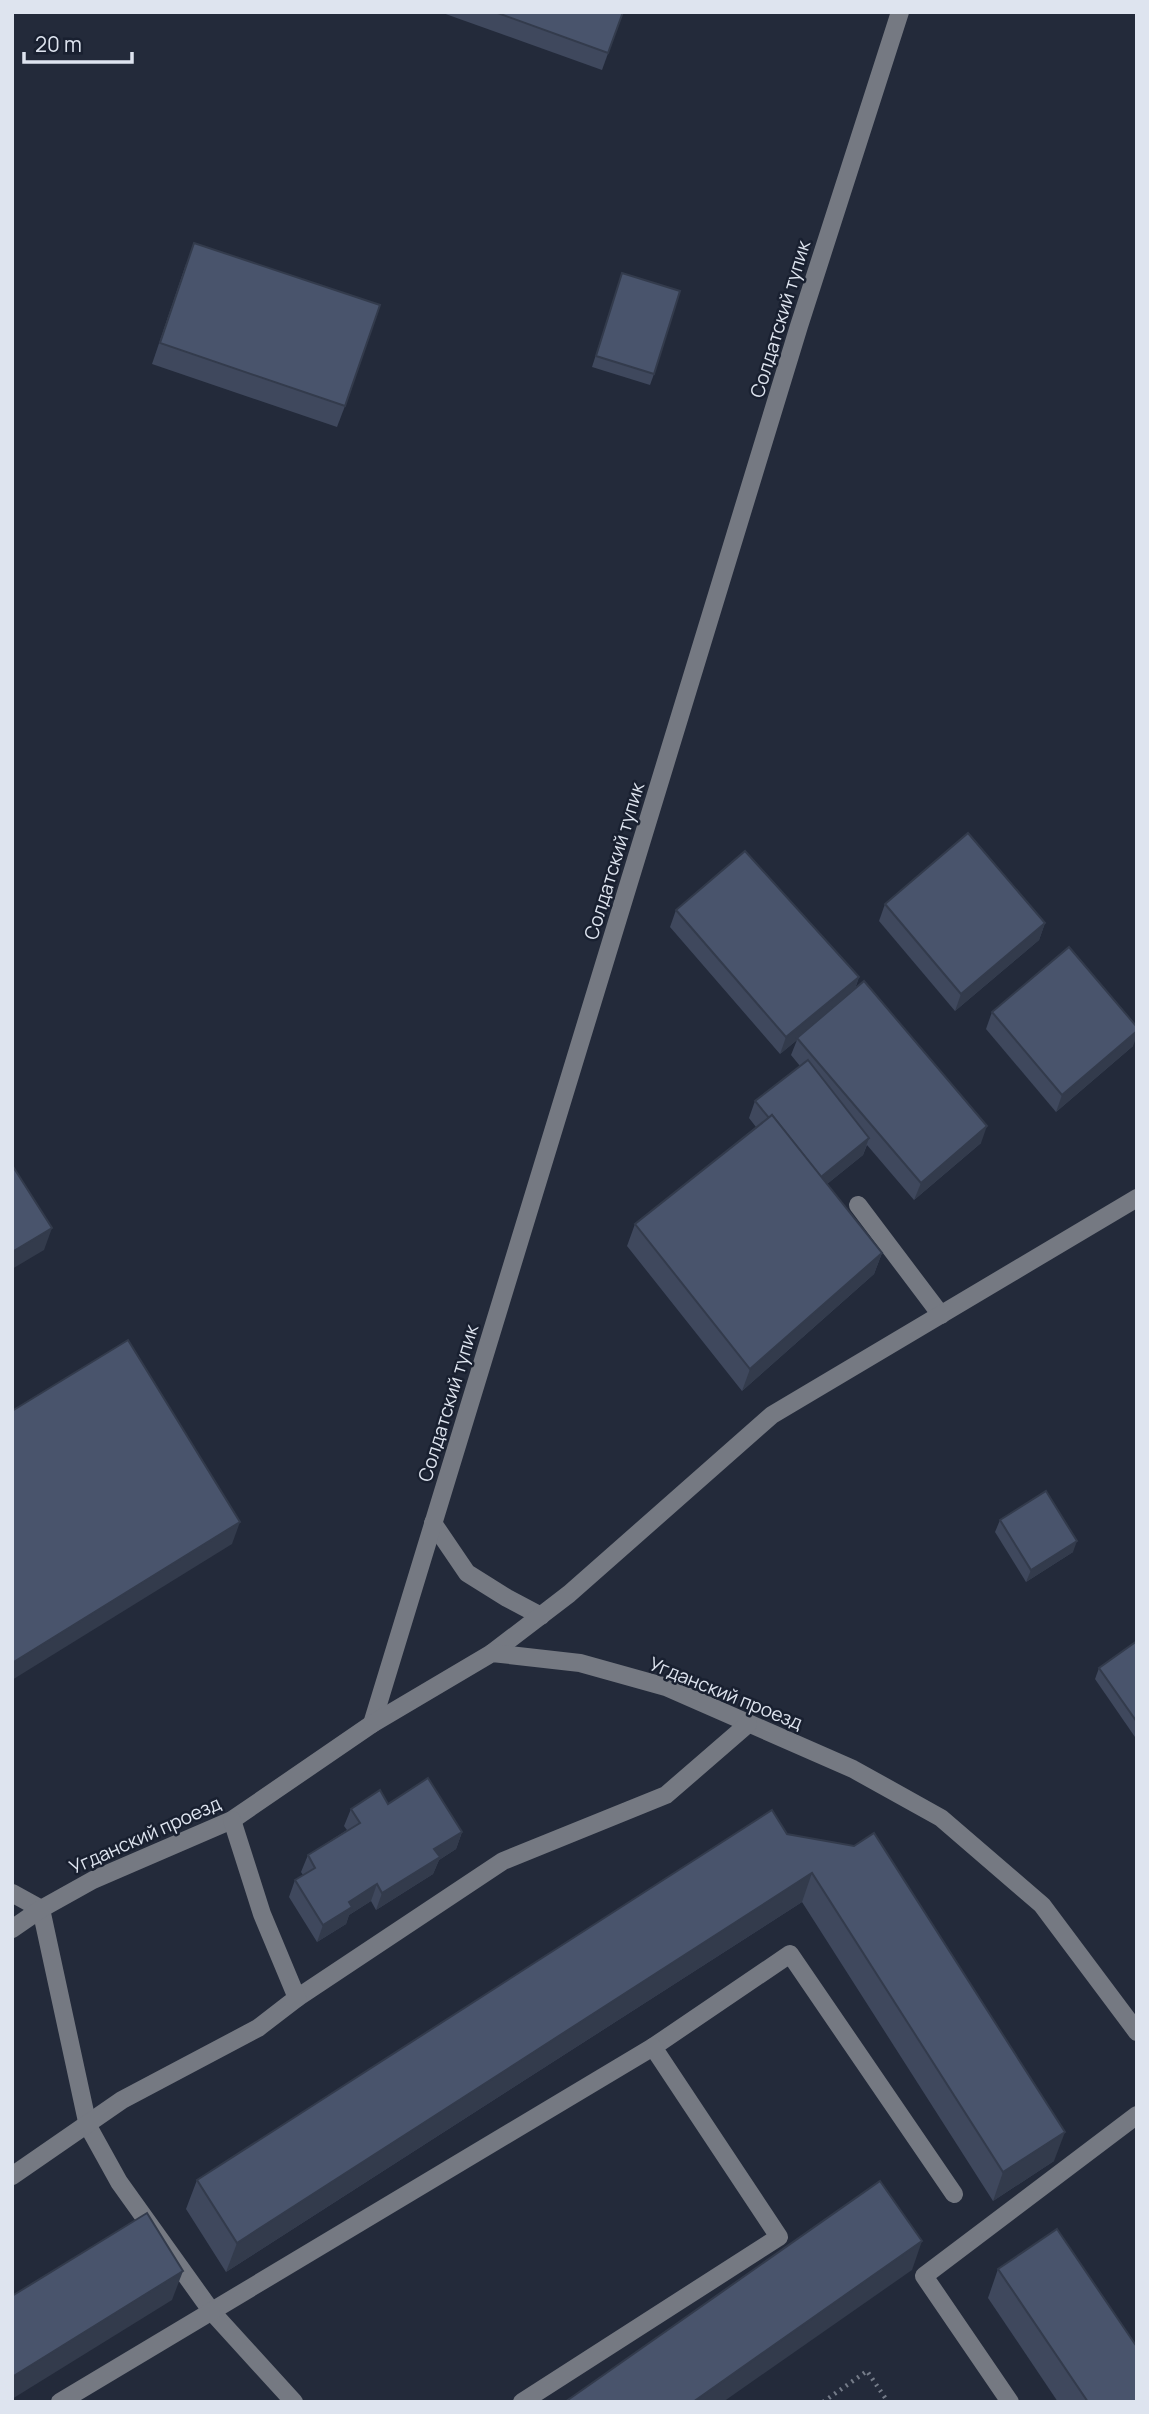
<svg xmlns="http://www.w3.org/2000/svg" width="1149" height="2414" font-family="Manrope,sans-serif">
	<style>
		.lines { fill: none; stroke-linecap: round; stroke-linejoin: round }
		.path { stroke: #747b88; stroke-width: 4.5; stroke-dasharray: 2 5; stroke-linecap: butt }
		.minor { stroke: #757982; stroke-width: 18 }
		.wall { fill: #3f485d }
		.shaded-wall { fill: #333b4c }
		.building { fill: #49546c; stroke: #333b4c; stroke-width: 2 }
		.labels { text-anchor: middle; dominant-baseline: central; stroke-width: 5; stroke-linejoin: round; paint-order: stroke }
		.street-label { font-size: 19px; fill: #dee4ef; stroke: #192030 }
	</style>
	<rect width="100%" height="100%" fill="#232a3a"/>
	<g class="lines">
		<path class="path" d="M823 2402 867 2371 888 2402"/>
		<g class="minor">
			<path d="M858 1205 941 1315"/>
			<path d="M433 1523 467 1573 507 1598 541 1616"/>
			<path d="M492 1653 569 1594 772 1415 1137 1198"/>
			<path d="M372 1724 799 326 900 12"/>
			<path d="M12 1893 41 1909 88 2126 119 2182 212 2312 294 2402"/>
			<path d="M12 1929 41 1909 93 1880 232 1820 372 1724 492 1653 580 1663 666 1687 853 1769 941 1818 1042 1905 1137 2032"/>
			<path d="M297 1998 503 1861 666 1795 748 1724"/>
			<path d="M653 2047 790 1954 954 2194"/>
			<path d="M12 2176 122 2100 258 2028 297 1998 262 1914 232 1820"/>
			<path d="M60 2402 653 2047 779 2237 522 2402"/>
			<path d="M1010 2402 924 2276 1137 2115"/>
		</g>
	</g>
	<g class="wall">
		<path d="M440 12H623L602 70Z"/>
		<path d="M186 264 345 406 337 427 152 364Z"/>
		<path d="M622 273 654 374 650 385 592 367Z"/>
		<path d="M885 904 1045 923 1039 940 955 1011 879 921Z"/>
		<path d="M676 910 859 977 855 989 981 1143 914 1200 867 1145 863 1155 827 1184 882 1253 874 1274 742 1391 627 1246 635 1224 756 1127 749 1118 755 1101 800 1066 791 1055 797 1040 780 1054 670 927Z"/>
		<path d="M992 1012 1133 1046 1056 1112 986 1029Z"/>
		<path d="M1000 1520 1073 1552 1026 1582 995 1532Z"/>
		<path d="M1137 1641V1735L1135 1737 1095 1679 1099 1668Z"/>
		<path d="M388 1804 462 1832 456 1849 439 1860 433 1874 376 1910 371 1901 349 1915 346 1924 317 1942 289 1897 295 1880 303 1875 301 1872 308 1855 347 1830 344 1826 351 1809Z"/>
		<path d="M787 1834 1054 2161 993 2201 802 1902 226 2272 186 2209 197 2180Z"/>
		<path d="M998 2269 1137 2402H1058L988 2298Z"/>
	</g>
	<g class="shaded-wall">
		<path d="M1045 923 1039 940 955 1011 961 994Z"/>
		<path d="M859 977 853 994 780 1054 786 1037Z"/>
		<path d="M1137 1031V1036L1133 1046 1056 1112 1062 1095Z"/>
		<path d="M987 1126 981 1143 914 1200 921 1183Z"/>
		<path d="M869 1138 863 1155 811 1197 817 1180Z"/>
		<path d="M52 1228 44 1250 12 1269V1252Z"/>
		<path d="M882 1253 874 1274 742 1391 750 1369Z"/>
		<path d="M240 1522 232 1544 12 1680V1663Z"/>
		<path d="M1077 1541 1073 1552 1026 1582 1031 1570Z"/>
		<path d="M462 1832 456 1849 439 1860 433 1874 376 1910 382 1893 434 1849Z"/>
		<path d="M812 1873 802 1902 226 2272 237 2243Z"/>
		<path d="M377 1884 371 1901 349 1915 346 1924 317 1942 323 1925 349 1902Z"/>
		<path d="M1065 2132 1054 2161 993 2201 1003 2172Z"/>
		<path d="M922 2241 912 2270 723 2402H693Z"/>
		<path d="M183 2271 172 2300 12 2399V2377Z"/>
	</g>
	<g class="building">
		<path d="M495 12H623L608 53Z"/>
		<path d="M194 243 380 305 345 406 160 343Z"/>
		<path d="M622 273 680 291 654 374 596 356Z"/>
		<path d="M968 833 1045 923 961 994 885 904Z"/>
		<path d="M745 851 859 977 786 1037 676 910Z"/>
		<path d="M1069 947 1137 1027V1031L1062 1095 992 1012Z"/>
		<path d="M864 981 987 1126 921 1183 797 1038Z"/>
		<path d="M808 1060 869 1138 821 1177 772 1115 769 1118 755 1101Z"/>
		<path d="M772 1115 882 1253 750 1369 635 1224Z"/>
		<path d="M12 1165 52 1228 12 1252Z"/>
		<path d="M128 1340 240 1522 12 1663V1411Z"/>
		<path d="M1046 1491 1077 1541 1031 1570 1000 1520Z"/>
		<path d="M1137 1641V1722L1099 1668Z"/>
		<path d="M428 1778 462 1832 434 1849 440 1857 382 1893 377 1884 349 1902 352 1907 323 1925 295 1880 315 1868 308 1855 360 1823 351 1809 380 1790 388 1804Z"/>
		<path d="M772 1810 787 1834 854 1846 874 1833 1065 2132 1003 2172 812 1873 237 2243 197 2180Z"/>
		<path d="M880 2181 922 2241 693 2402H565Z"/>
		<path d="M147 2213 183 2271 12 2377V2296Z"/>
		<path d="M1057 2229 1137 2347V2402H1088L998 2269Z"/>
	</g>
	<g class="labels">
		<g class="street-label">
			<text transform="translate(780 319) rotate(-73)">Солдатский тупик</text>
			<text transform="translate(614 861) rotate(-73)">Солдатский тупик</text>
			<text transform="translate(448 1403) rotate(-73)">Солдатский тупик</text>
			<text transform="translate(726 1693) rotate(22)">Угданский проезд</text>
			<text transform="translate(145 1835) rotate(-24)">Угданский проезд</text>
		</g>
	</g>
	<rect width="1149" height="2414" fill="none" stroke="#dee4ef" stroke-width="28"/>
	<path d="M24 52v10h108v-10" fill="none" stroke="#dee4ef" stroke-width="3.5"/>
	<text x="35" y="52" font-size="21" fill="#dee4ef" stroke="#192030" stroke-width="5" paint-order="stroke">20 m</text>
</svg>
